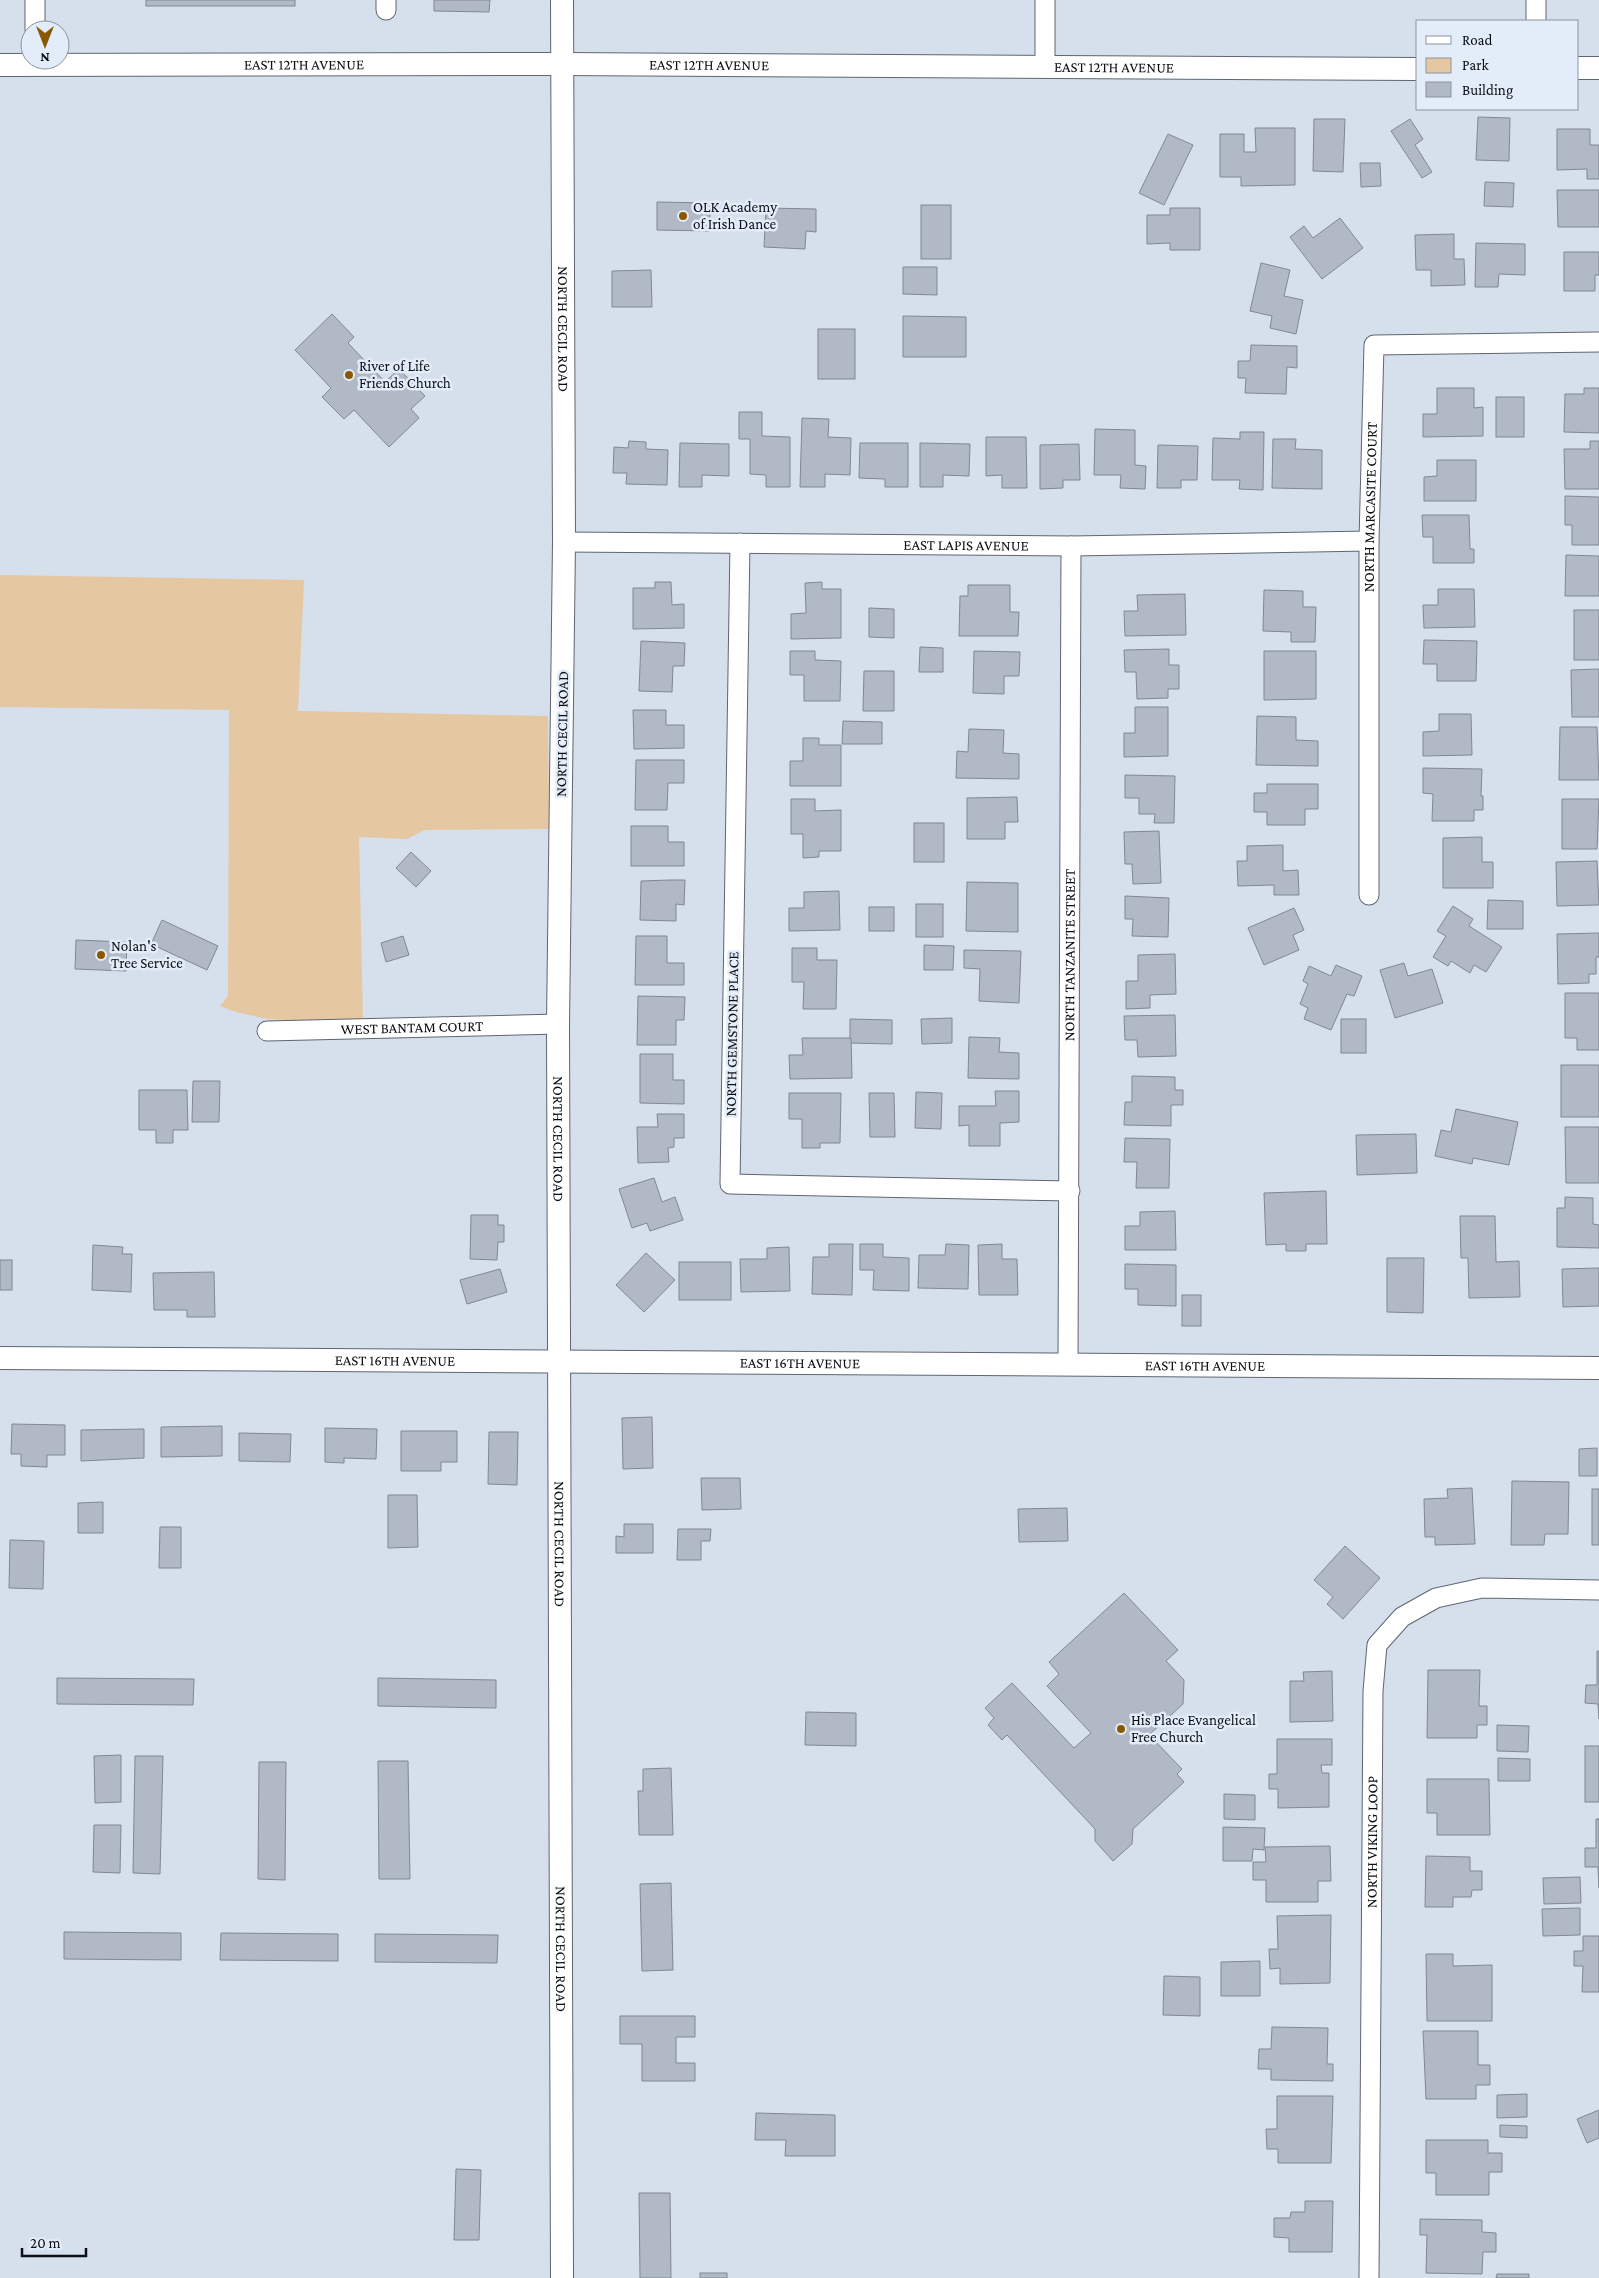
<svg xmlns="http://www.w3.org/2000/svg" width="1599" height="2278" font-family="'Crimson Pro',serif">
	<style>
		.green { fill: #e5c7a2 }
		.building { fill: #b0b9c5; stroke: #7f8893 }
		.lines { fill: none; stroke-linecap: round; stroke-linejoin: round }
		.minor-casing { stroke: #5e6671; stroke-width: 21 }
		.tertiary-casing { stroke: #5e6671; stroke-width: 24 }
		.minor { stroke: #fff; stroke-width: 19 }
		.tertiary { stroke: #fff; stroke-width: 22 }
		.poi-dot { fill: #895800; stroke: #e3ecf9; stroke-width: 2 }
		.labels { text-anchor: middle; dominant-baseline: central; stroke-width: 5; stroke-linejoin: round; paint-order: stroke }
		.street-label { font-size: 15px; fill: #0b0e12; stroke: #e3ecf9 }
		.poi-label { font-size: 15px; fill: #0b0e12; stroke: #e3ecf9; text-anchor: start }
	</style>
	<rect width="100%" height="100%" fill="#d6dfec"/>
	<path class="green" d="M0 575 304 580 298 711 548 716 549 829 425 830 407 839 359 837 363 1021C315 1021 266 1025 220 1006L228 996 229 710 0 707Z"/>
	<g class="building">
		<rect x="146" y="0" width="149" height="6"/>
		<path d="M434 0H490L489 12 434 11Z"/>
		<path d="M1478 117 1510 118 1509 161 1476 160Z"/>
		<path d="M1314 119H1345L1343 172 1313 171Z"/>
		<path d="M1410 119 1423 139 1415 145 1432 172 1422 178 1391 131Z"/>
		<path d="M1255 128H1295V185L1241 186V177H1220V134H1244V152H1256Z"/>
		<path d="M1557 129H1590V145H1599V179H1587V169L1557 170Z"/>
		<path d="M1168 134 1193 145 1164 205 1139 193Z"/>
		<path d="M1360 163H1380L1381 186 1361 187Z"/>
		<path d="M1485 182 1514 183 1513 207 1484 206Z"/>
		<path d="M1557 190H1599V227H1558Z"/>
		<path d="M657 202 710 203V231L657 230Z"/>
		<rect x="921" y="205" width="30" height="54"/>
		<path d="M766 208 816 209V232L806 231 805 249 764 247Z"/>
		<path d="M1170 208H1200V250H1170V243L1147 244V215H1170Z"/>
		<path d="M1340 218 1363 248 1322 279 1290 237 1304 226 1313 238Z"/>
		<path d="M1454 234V259H1464L1465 285 1431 286V270H1416L1415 235Z"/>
		<path d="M1476 243 1525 244V275L1499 274 1498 287H1475Z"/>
		<path d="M1564 252H1599V275H1595V291H1564Z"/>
		<path d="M1261 263 1290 270 1284 296 1303 300 1296 334 1270 328 1272 316 1250 311Z"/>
		<path d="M903 267H937V295L903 294Z"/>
		<path d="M651 270 652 307H612V271Z"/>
		<path d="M332 314 354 337 348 343 385 382 399 369 425 396 411 409 419 418 389 447 354 410 344 419 322 397 331 388 295 350Z"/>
		<path d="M903 316 966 317V357H903Z"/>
		<rect x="818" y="329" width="37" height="50"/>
		<path d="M1251 345 1297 346V368L1287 367 1286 394 1245 393 1246 378H1238V361H1250Z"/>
		<path d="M1437 388H1474V408L1483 407V436L1423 437V414H1437Z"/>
		<path d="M1584 388H1599V433L1564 432 1565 394H1584Z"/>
		<rect x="1496" y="397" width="28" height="40"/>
		<path d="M739 412H762V436L790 437V487H766V475L750 474V439H739Z"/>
		<path d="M802 418 829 419 828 437 851 438 850 475 825 474V487H800Z"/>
		<path d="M1095 429 1135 430V465L1146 466 1145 489 1120 488 1121 475H1094Z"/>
		<path d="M1240 432H1264L1263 490 1239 489 1240 480H1212L1213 438 1240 439Z"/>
		<path d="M986 437H1026L1027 488H1002V475L986 476Z"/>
		<path d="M1273 439H1296L1295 449 1322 450V489L1272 488Z"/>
		<path d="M629 441 646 442V449L668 450 667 485 626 484 627 473H613L614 447 628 448Z"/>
		<path d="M1590 441H1599V489H1565L1564 449H1590Z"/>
		<path d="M680 443 729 444V476L702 475V487H679Z"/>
		<path d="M860 443H908V487H885V479L859 478Z"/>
		<path d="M920 443 970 444 969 476 943 475V487H920Z"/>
		<path d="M1079 444 1080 480H1063V488L1040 489V445Z"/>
		<path d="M1158 445 1198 446 1197 480H1181V488H1157Z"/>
		<path d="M1437 460H1476V501H1424V477L1437 476Z"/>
		<path d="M1565 496 1599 497V545H1572V525H1565Z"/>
		<path d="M1422 515H1469L1470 549H1474V563H1433V537H1423Z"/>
		<path d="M1566 555 1599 556V596H1565Z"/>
		<path d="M655 582H671L672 605 684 604V628L633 629V588H655Z"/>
		<path d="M822 582V589H841V638L791 639V614L806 613 805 583Z"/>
		<path d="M968 585H1010V612H1019L1018 636H959L960 596H968Z"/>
		<path d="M1438 589H1474L1475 627 1424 628 1423 605H1438Z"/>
		<path d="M1264 590 1303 591V607H1316L1315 642H1291V632L1263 631Z"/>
		<path d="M1185 594 1186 635 1125 636 1124 611H1138L1137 595Z"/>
		<path d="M869 608 894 609V638L869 637Z"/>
		<rect x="1574" y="610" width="25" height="50"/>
		<path d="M1424 640 1477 641 1476 681H1437V664H1423Z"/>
		<path d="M641 641 685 643 684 666H673L672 692 639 691Z"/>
		<path d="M920 647 943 648V672H919Z"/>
		<path d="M1169 649V665H1179V689H1168V698L1137 699 1136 672H1125L1124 650Z"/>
		<path d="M790 651H815V660L841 661 840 701H804V675H790Z"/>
		<path d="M974 651 1020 652 1019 676H1004V694L973 693Z"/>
		<path d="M1264 651H1316V699L1264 700Z"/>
		<path d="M1599 669V717H1572L1571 670Z"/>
		<path d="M864 671H894V711H863Z"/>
		<path d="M1135 707H1168V756L1124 757V733H1135Z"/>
		<path d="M633 710H666V725H684V748L634 749Z"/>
		<path d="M1439 714H1471L1472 755 1423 756V732L1439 731Z"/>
		<path d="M1257 716 1296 717V740L1318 741V766L1256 765Z"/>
		<path d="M843 721 882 722V744H842Z"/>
		<path d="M1560 727H1597L1599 780H1559Z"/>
		<path d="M969 729 1004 730 1003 753 1019 754V779L956 778 957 751 968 752Z"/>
		<path d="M803 738H819V745H841V786H790V761H803Z"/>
		<path d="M636 760H684V783H668L667 810H635Z"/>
		<path d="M1423 768 1482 769 1481 796H1483V810H1474V821H1432L1433 794 1423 793Z"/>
		<path d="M1125 775 1175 776 1174 823H1154L1155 814H1139V798H1125Z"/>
		<path d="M1267 784H1318V809H1305V825H1267V812H1254V793H1267Z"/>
		<path d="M1017 797 1018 822H1005V839H967V798Z"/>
		<path d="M791 799H815V811L841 810V851H819V857L803 858V834H791Z"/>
		<path d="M1562 799H1599L1597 849H1562Z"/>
		<rect x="914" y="823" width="30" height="39"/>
		<path d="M631 826H668V842H684V866H631Z"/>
		<path d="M1159 831 1161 883 1133 884 1132 864H1125L1124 832Z"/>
		<path d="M1482 837V862H1493V888H1443V838Z"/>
		<path d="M1283 845V871L1298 870 1299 895H1274V885L1238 886 1237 861H1247V846Z"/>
		<path d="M411 852 431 871 416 887 396 868Z"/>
		<path d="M1597 861 1599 905 1557 906 1556 862Z"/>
		<path d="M670 880H685L684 905 676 904V921L640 920 641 881Z"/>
		<path d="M967 882 1018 883V932L966 931Z"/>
		<path d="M839 891 840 930 789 931V908H804V892Z"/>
		<path d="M1125 896 1169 898 1168 937 1132 936 1133 919H1125Z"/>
		<path d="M1488 900 1523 901V929H1487Z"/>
		<rect x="916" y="904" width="27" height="33"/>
		<path d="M1453 906 1473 919 1469 926 1502 947 1486 972 1474 965 1470 973 1451 961 1448 966 1433 957 1446 936 1437 931Z"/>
		<rect x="869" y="907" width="25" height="24"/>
		<path d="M1294 908 1304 930 1293 935 1299 950 1264 965 1248 928Z"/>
		<path d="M162 920 218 946 207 970 151 944Z"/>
		<path d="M1599 933V957H1596V974H1589V983L1558 984 1557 934Z"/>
		<path d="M403 936 409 955 386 962 381 943Z"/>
		<path d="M636 936H667V963H684V985H635Z"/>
		<path d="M76 940 127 942 126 971 75 969Z"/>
		<path d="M924 945 954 946 953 970H924Z"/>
		<path d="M792 948H817V960H837L836 1009H803L804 982H792Z"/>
		<path d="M964 950 1021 951 1019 1003 979 1001 980 969 964 968Z"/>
		<path d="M1175 954 1176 994 1150 995V1008L1126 1009V981H1138V955Z"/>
		<path d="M1404 963 1408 976 1432 969 1443 1003 1395 1018 1380 970Z"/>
		<path d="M1336 965 1362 976 1354 996 1347 994 1331 1030 1304 1019 1308 1008 1300 1004 1308 984 1303 981 1309 966 1331 976Z"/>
		<path d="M1565 993H1599V1050H1577V1038H1565Z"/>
		<path d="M638 996 685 997 684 1020H676V1045H637Z"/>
		<path d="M1175 1015 1176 1056 1138 1057 1137 1040H1125L1124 1016Z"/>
		<path d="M952 1018V1043L922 1044 921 1019Z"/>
		<path d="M850 1019 892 1020V1044L850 1043Z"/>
		<rect x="1341" y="1019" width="25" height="34"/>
		<path d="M969 1037 1000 1038 999 1052 1019 1053V1079L968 1078Z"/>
		<path d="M802 1038H851L852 1078 790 1079 789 1055H803Z"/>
		<path d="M640 1054H673V1080H684V1104L640 1103Z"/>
		<rect x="1561" y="1065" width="38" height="52"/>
		<path d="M1132 1076 1175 1077V1090H1183V1105H1171V1126L1124 1125 1125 1102H1132Z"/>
		<path d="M193 1081H220L219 1122H192Z"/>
		<path d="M139 1090H187L188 1130H173V1143H156V1130H139Z"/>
		<path d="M995 1091H1019V1122L1000 1123V1146H969V1125L959 1126V1106H996Z"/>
		<path d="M916 1092 942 1093 941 1129 915 1128Z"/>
		<path d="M789 1093H841L840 1143H820V1148H802V1119H789Z"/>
		<path d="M869 1093H894L895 1137H870Z"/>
		<path d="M1456 1109 1518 1122 1509 1165 1473 1158 1472 1164 1435 1156 1441 1130 1451 1132Z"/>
		<path d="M657 1114H684V1138H674V1147L668 1148 669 1162 638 1163 637 1127H658Z"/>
		<path d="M1565 1127H1599V1183H1566Z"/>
		<path d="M1416 1134 1417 1173 1357 1175 1356 1135Z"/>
		<path d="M1125 1138 1170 1139 1169 1188H1136L1137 1162H1124Z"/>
		<path d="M654 1178 662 1202 675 1197 683 1220 650 1231 647 1223 632 1228 619 1189Z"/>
		<path d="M1326 1191 1327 1244H1306V1251H1286V1244L1266 1245 1264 1193Z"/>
		<path d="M1565 1197 1593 1198V1224L1599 1225V1248L1557 1247V1208H1565Z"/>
		<path d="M1175 1211 1176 1250H1125V1226H1140V1212Z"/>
		<path d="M471 1215H498V1225H504V1242H498L497 1260 470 1259Z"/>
		<path d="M1460 1216H1495L1496 1262 1519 1261 1520 1297 1469 1298 1468 1258H1461Z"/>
		<path d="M829 1244H853L852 1295 812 1294 813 1257H829Z"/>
		<path d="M860 1244H883V1257L909 1258V1291L873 1290 874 1270H860Z"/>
		<path d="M946 1244 969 1245 968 1289 918 1288 919 1255H945Z"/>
		<path d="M1002 1244V1259H1017L1018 1295H979L978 1245Z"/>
		<path d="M93 1245 123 1247 122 1254H132L131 1292 92 1290Z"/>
		<path d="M789 1247 790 1291 741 1292 740 1259H767V1248Z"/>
		<path d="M646 1253 675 1280 644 1312 616 1285Z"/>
		<path d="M1387 1258H1424L1423 1313 1387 1312Z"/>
		<rect x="0" y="1260" width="12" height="30"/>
		<rect x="679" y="1262" width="52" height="38"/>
		<path d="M1125 1264 1176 1265V1306L1138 1305V1289H1125Z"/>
		<path d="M1599 1268V1306L1563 1307 1562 1269Z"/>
		<path d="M500 1269 507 1292 467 1304 460 1280Z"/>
		<path d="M214 1272 215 1317H187V1310H154L153 1273Z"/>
		<rect x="1182" y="1295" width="19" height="31"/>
		<path d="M652 1417 653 1468 623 1469 622 1418Z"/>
		<path d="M12 1424 65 1425V1455H47V1467L21 1466V1454H11Z"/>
		<path d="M222 1426V1456L161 1457V1427Z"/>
		<path d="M325 1428 377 1429 376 1459 344 1458V1463L325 1462Z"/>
		<path d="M144 1429V1458L81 1461V1430Z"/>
		<path d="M401 1431H457V1462H441V1471H401Z"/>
		<path d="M489 1432H518L517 1485 488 1484Z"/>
		<path d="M239 1433 291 1434 290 1462 239 1461Z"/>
		<path d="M1597 1448V1476H1579V1449Z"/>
		<path d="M701 1478H740L741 1509 702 1510Z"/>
		<path d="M1512 1481 1569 1482 1568 1534H1545L1544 1545H1511Z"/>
		<path d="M1472 1488 1475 1544 1435 1545V1537H1425L1424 1499 1448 1498 1447 1489Z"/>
		<rect x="1592" y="1489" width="7" height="56"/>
		<path d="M388 1495H417L418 1547 388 1548Z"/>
		<path d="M103 1502V1533H78V1503Z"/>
		<path d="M1067 1508 1068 1541 1019 1542 1018 1509Z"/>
		<path d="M624 1524H653V1553H616V1536L624 1537Z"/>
		<path d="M160 1527H181V1568H159Z"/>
		<path d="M678 1529H711L710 1541H701V1560H677Z"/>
		<path d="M10 1540 44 1541 43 1589 9 1588Z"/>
		<path d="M1345 1546 1380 1578 1343 1619 1327 1604 1333 1597 1314 1580Z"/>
		<path d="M1124 1593 1178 1650 1166 1661 1184 1680 1183 1704 1149 1735 1182 1769 1177 1774 1184 1782 1133 1829 1132 1844 1113 1861 1095 1841V1829L1007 1735 1002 1740 988 1725 994 1718 985 1708 1012 1683 1074 1748 1091 1733 1047 1686 1059 1674 1049 1662Z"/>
		<path d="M1597 1651H1599V1719L1598 1704 1585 1703 1586 1685H1597Z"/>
		<path d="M1428 1670H1480L1479 1706H1487V1725H1477V1738H1427Z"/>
		<path d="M1332 1671 1333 1721 1290 1722V1681H1304L1303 1672Z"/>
		<path d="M57 1678 194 1679 193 1705 57 1704Z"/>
		<path d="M378 1678 496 1680V1708L378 1706Z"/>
		<path d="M806 1712 856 1713V1746L805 1745Z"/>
		<path d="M1497 1725 1529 1726 1528 1752 1497 1751Z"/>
		<path d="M1277 1739H1332V1765H1321L1322 1773H1329V1807L1278 1808V1789H1269V1774H1277Z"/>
		<rect x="1585" y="1746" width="14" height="56"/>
		<path d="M121 1755V1802L95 1803 94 1756Z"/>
		<path d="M135 1756H163L160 1874 133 1873Z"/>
		<path d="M1498 1758 1530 1759V1781H1498Z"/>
		<path d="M378 1761H408L410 1879H379Z"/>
		<path d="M259 1762H286L285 1880 258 1879Z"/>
		<path d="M671 1768 673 1835H639L638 1791H643V1769Z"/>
		<path d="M1427 1779H1489L1490 1835H1437V1813H1427Z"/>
		<path d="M1224 1794 1255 1795V1820L1224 1819Z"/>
		<path d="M1596 1819H1599V1888L1598 1867H1585V1848H1596Z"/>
		<path d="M94 1825H121L120 1873 93 1872Z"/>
		<path d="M1223 1827 1265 1828 1264 1850 1253 1849 1252 1861H1223Z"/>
		<path d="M1330 1846 1331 1881H1318V1902H1266V1880H1253V1862H1266L1265 1847Z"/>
		<path d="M1426 1856 1470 1857V1871H1482V1890H1472L1471 1897H1453V1907H1425Z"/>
		<path d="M1580 1877 1581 1903 1544 1904 1543 1878Z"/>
		<path d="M671 1883 673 1970 642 1971 640 1884Z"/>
		<path d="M1580 1908V1935L1543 1936 1542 1909Z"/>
		<path d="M1331 1915 1330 1983 1280 1984V1968L1270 1969 1269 1949H1278L1277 1916Z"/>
		<path d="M64 1932 181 1933V1960L64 1959Z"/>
		<path d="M221 1933 338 1934V1961L220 1960Z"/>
		<path d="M375 1934 498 1935 497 1963 375 1962Z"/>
		<path d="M1583 1936H1599V1992H1582L1583 1966H1574V1951H1583Z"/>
		<path d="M1426 1954H1453V1966L1492 1965V2021H1427Z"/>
		<path d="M1260 1961V1996H1221V1962Z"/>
		<path d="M1164 1976 1200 1977V2016L1163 2015Z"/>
		<path d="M620 2016H695V2037H676V2063H695V2081H642V2044H620Z"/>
		<path d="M1272 2027 1328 2028 1327 2064H1333V2081L1271 2080V2069H1258L1259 2049H1271Z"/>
		<path d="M1423 2031H1478V2065H1490V2085H1476V2099H1426Z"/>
		<path d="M1527 2094V2117L1497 2118V2095Z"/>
		<path d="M1277 2096H1333L1331 2163H1278V2149H1267L1266 2129H1277Z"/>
		<path d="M1599 2110V2138L1587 2143 1577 2119Z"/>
		<path d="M756 2113 835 2115V2156H785L786 2140H755Z"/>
		<path d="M1500 2125 1527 2126V2138L1500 2137Z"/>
		<path d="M1426 2140H1488V2153H1502V2172H1489V2195H1436V2173H1426Z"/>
		<path d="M456 2169 481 2170 479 2240H454Z"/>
		<path d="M639 2193H670L671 2278H640Z"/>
		<path d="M1305 2201H1333L1332 2252H1289V2238L1274 2237V2218H1290L1291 2212H1305Z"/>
		<path d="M1420 2219 1482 2220V2232L1496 2233V2252H1483L1482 2274 1426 2273 1427 2235H1420Z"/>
		<rect x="700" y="2273" width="27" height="5"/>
		<path d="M1497 2274H1529V2278H1496Z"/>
	</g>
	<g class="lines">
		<g class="minor-casing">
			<g id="minor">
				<path d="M386 0V10"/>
				<path d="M1536 21V0"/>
				<path d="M35 30V0"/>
				<path d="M1045 68V0"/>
				<path id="s1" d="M564 542 1071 546 1369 541"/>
				<path d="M740 543 730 1184 1070 1191"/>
				<path id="s2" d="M1369 895V541L1374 345 1599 342"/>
				<path id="s3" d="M267 1031 558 1024"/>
				<path id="s4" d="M1068 1365 1071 546"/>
				<path id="s5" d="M1369 2278 1373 1691 1377 1645 1402 1617 1436 1598 1482 1588 1599 1590"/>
			</g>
		</g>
		<g class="tertiary-casing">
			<g id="tertiary">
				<path id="s6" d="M562 0 564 542 558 1024 562 2278"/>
				<path id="s7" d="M0 65 562 64 1418 69"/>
				<path d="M1578 68H1599"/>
				<path id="s8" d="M0 1358 1599 1368"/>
			</g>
		</g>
		<use href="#minor" class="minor"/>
		<use href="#tertiary" class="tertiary"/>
	</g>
	<g class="poi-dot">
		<circle cx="683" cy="216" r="5"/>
		<circle cx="349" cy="375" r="5"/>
		<circle cx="101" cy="955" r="5"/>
		<circle cx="1121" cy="1729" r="5"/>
	</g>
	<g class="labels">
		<g class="street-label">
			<text stroke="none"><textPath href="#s7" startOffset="304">EAST 12TH AVENUE</textPath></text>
			<text stroke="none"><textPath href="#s7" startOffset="709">EAST 12TH AVENUE</textPath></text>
			<text stroke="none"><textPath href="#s7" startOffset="1114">EAST 12TH AVENUE</textPath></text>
			<text stroke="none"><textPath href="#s6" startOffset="329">NORTH CECIL ROAD</textPath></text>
			<text stroke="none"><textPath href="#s2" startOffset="388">NORTH MARCASITE COURT</textPath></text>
			<text stroke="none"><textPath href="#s1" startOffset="402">EAST LAPIS AVENUE</textPath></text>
			<text transform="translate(562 734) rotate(-89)">NORTH CECIL ROAD</text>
			<text stroke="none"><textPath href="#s4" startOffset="410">NORTH TANZANITE STREET</textPath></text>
			<text stroke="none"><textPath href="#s3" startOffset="145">WEST BANTAM COURT</textPath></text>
			<text transform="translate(732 1034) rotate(-89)">NORTH GEMSTONE PLACE</text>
			<text stroke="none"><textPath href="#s6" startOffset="1139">NORTH CECIL ROAD</textPath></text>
			<text stroke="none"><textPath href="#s8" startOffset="395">EAST 16TH AVENUE</textPath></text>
			<text stroke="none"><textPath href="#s8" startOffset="800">EAST 16TH AVENUE</textPath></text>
			<text stroke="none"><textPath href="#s8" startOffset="1205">EAST 16TH AVENUE</textPath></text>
			<text stroke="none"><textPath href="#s6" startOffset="1544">NORTH CECIL ROAD</textPath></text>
			<text stroke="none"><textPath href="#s5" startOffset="436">NORTH VIKING LOOP</textPath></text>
			<text stroke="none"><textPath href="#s6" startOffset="1949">NORTH CECIL ROAD</textPath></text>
		</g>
		<g class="poi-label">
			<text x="693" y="207">OLK Academy<tspan x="693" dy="17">of Irish Dance</tspan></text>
			<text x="359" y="366">River of Life<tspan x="359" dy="17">Friends Church</tspan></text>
			<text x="111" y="946">Nolan's<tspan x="111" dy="17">Tree Service</tspan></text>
			<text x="1131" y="1720">His Place Evangelical<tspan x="1131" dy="17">Free Church</tspan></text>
		</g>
	</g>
	<rect x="1416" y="20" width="162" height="90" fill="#e3ecf9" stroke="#8d939d"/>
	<rect x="1426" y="36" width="25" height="8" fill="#ffffff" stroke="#8d939d"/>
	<text x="1462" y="45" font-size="15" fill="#0b0e12">Road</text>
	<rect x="1426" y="58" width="25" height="15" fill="#e5c7a2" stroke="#8d939d"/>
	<text x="1462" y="70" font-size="15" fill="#0b0e12">Park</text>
	<rect x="1426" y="82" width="25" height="15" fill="#b0b9c5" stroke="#8d939d"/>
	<text x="1462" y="95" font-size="15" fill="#0b0e12">Building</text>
	<g transform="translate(45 45) rotate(180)"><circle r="24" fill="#e3ecf9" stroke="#8d939d"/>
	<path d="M0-4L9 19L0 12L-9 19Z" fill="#895800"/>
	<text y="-8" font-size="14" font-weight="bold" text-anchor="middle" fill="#0b0e12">N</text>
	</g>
	<path d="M22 2248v8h64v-8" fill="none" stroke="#0b0e12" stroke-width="2.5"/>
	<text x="30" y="2248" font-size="15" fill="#0b0e12" stroke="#e3ecf9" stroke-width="4" paint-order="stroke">20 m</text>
</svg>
